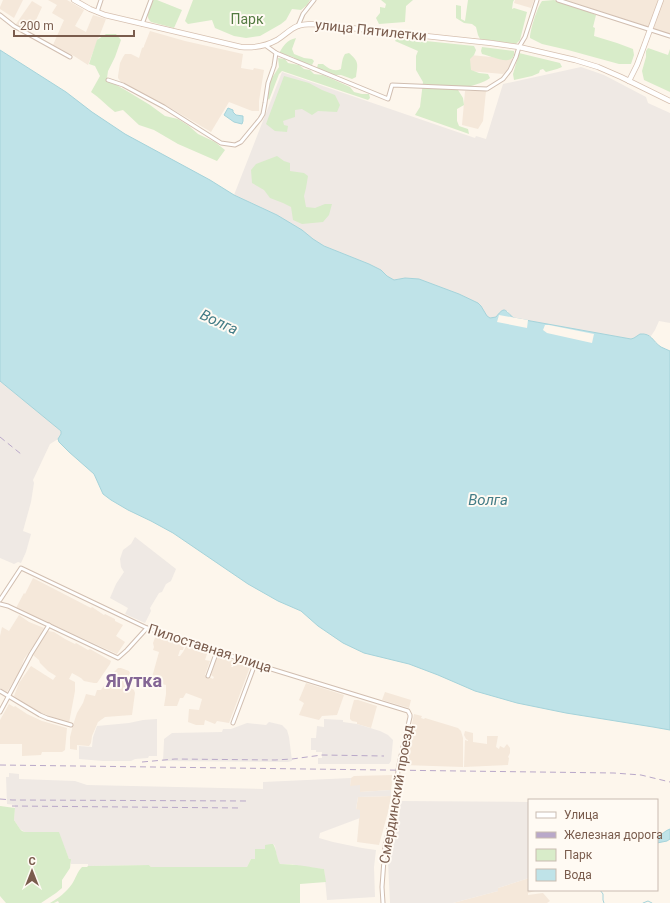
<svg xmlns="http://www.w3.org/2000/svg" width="670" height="903" font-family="Roboto,sans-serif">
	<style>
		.residential { fill: #f5e8da }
		.industrial { fill: #efe9e4 }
		.green { fill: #d8ecc9 }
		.water { fill: #bfe3e8; stroke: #a5d3da }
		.pier { fill: #fdf6ec }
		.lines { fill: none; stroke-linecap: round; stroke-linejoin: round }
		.stream { stroke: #a5d3da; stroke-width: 1 }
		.street-casing { stroke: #d1beb0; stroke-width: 5 }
		.secondary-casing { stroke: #d6c0b0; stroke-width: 6 }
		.street { stroke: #fff; stroke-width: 3 }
		.secondary { stroke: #fff; stroke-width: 4.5 }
		.rail { stroke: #b9a8c9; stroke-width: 1; stroke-dasharray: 6 4; stroke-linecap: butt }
		.labels { text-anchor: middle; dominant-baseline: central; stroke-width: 4; stroke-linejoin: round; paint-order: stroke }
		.park-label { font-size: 14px; fill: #537a41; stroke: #fffaf3 }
		.street-label { font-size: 14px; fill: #7a5c4d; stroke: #fffaf3 }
		.water-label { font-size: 15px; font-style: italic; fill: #437c86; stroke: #fffaf3 }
		.district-label { font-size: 18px; font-weight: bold; fill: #846695; stroke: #fffaf3 }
	</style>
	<rect width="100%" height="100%" fill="#fdf6ec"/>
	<g class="residential">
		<path d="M3 0H23L14 18 0 9V7Z"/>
		<path d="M48 0H67L84 10 75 26 86 32 93 15 106 19 88 65 74 56 53 45 64 20 52 13 57 5Z"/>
		<path d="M515 0H534L531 8 514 3Z"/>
		<path d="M565 0H658L649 27Z"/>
		<path d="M663 0H670V34L653 29Z"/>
		<path d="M32 1 42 7 30 33 16 24Z"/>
		<path d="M150 31 185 41 243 54 241 68 253 70 254 68 264 70 259 101V111H252L229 102 211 132 172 109 121 82 118 78V76L120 63 123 57 125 54H131L139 58 142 48 144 47V46Z"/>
		<path d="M470 55 513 59 508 70 503 74 469 71Z"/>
		<path d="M465 91H486L483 121 478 129 462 125Z"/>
		<path d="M33 578 91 608 92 607 104 615 105 614 115 619V621L123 625 116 636 125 642 117 654 16 608 24 593 25 594Z"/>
		<path d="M19 615 29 622 44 628 39 638 24 659 20 671 7 692 0 688V636L2 627 9 631Z"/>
		<path d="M48 631 54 632 65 639 75 644 76 643 88 650 90 649 111 661 110 664 97 683H94L84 681 81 678 72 673 69 679 75 682V691L69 723 36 711 14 696 19 683 31 666 53 680 56 676 48 671 40 663 39 660 33 655 32 653Z"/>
		<path d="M156 635 168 639 169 638 185 642 183 650H180L178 656H180L183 652 188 643 208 651 205 660 210 661 205 675 213 679 214 677 211 675 217 655 234 661 231 667H233L236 662 242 663 247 665 250 667 229 723 217 721 215 724 205 720 204 725H196L188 722 189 709 199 710 202 699 186 693 183 698H180L177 706H164L166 694V685L151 681 159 652 153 650 154 647 153 643Z"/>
		<path d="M118 668H121L129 671 130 673 124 684 134 690 135 693 132 715 105 717 98 722 92 736 91 743 89 746 77 745V750L70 749V737L73 725 77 713 83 703 86 694 95 696 97 690H101L112 674Z"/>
		<path d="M306 683 344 695 337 715 322 716 319 720 299 715 304 703 299 700Z"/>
		<path d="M385 692 411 700 409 708 382 700Z"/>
		<path d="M354 700H358L377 706 371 728 357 724V722L352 721 350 719V714Z"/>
		<path d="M9 704 14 707 15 706 27 714 42 721 67 728 65 750 62 752H42L41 755 22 756V744H0V720Z"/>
		<path d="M414 714 422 716 421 718 424 719 425 718 458 728 461 731 463 738V767L403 765Z"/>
		<path d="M465 731 473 733V742L487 744V736H498L496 747 499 749 500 746 504 748 507 744 510 748V753L508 757 509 758 508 765 464 767 465 740 468 741V740L466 739 464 735Z"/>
		<path d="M393 775 391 790 360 792 350 786 351 778 354 776Z"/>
		<path d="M391 796 388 812 379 845 357 842 360 810H356L358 797Z"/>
		<path d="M529 878V890H536L535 891 528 893V895L543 893 550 901 547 903H453L498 891V888Z"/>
	</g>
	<g class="industrial">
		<path d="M581 67 604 75 646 97 648 103 670 113V323L659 321 655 330 651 336 646 334H640L634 338 631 339 514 318 510 316 508 311 503 310 496 317 490 318 487 316 481 306 478 303 459 294 419 279 405 278 394 280 387 276 381 270 369 264 324 246 313 239 302 230 277 215 234 195 282 72 475 138 476 136 486 139 503 84Z"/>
		<path d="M0 381 61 431V433L58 439 50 444 33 480 34 483 31 502 23 531 31 534 26 552 21 563 18 562 14 564 0 558Z"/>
		<path d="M135 537 176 569 171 581 166 584 162 592 159 593 150 608 151 611 145 623 125 614 128 608 110 598 116 584 124 572 121 567 120 559 123 550 131 544Z"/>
		<path d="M157 719V756H149L148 758 135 759 131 761H103L79 759V746L92 747 93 737 97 726 129 723 143 720Z"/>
		<path d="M324 719 343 720V722L357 724 380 731 388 735 393 740 391 761 389 764H318V758H322V752H316V750H311V738H316L317 726 324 727Z"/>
		<path d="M269 722 282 725 287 730 289 737 292 761 288 762 163 761 164 741V739L172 733 222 732 223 729H231L247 723 266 725Z"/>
		<path d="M9 773 19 774V779L75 781 87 785 263 789V782L351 778 350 786 360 785V792L391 790V796L358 797 356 809 360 810V818L320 833 319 838 333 842 362 848 376 850 374 867 375 897 327 900 324 869 304 867 292 864H280L277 859 275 846 273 844 269 845 255 859H251L247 867H151L149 865 88 866V864H71L70 859H69L58 832H25L20 829 14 820 15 805 7 804 6 777H9Z"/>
		<path d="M399 801 528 802 529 832V878L498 888V891L453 903H390L388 862 396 806Z"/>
	</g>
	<g class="green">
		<path d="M153 0H157L182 10 174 28 151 22C144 16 150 7 153 0Z"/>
		<path d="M193 0H310L307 5 301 10 292 9 286 20 281 24 260 36 246 38 234 36 215 28 212 20 188 24 185 21Z"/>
		<path d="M381 0H413L406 6 405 22 379 24 376 18 380 13V7L385 8 386 4Z"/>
		<path d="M468 0H514L513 2 512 9 514 8 527 12 520 40 516 44 480 39 478 35 476 27 472 24 464 23 456 18V5L461 6V19L465 21Z"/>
		<path d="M554 0 586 11 596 15 593 27 595 28 594 36 617 43 633 49 634 55 631 64H619L597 58 568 50 542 44 530 38C530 30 537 8 542 1Z"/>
		<path d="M106 34H116L121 40 115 57 108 71 107 78 111 82 127 91 150 105 165 116 178 119 189 126 198 134 215 142 225 150 217 161 178 144 154 130 139 125 123 110 115 112C107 106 100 98 91 92L100 76 95 66 89 64 97 40Z"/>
		<path d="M296 38 292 49 294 54 304 58 312 59 314 61 312 65 302 63 293 57 279 53C284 45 287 40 296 38Z"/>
		<path d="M397 38 474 46 476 50 474 55 470 59 471 70 479 73 488 74 490 78C485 83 466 87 458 90L463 98 464 105 457 109V121L459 126 468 129 469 134 415 115 420 107 423 82 416 70V56L418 51 395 41Z"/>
		<path d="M482 47 514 51C516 69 489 55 482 54L481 51Z"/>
		<path d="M648 48 668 55 670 49V92L644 80 642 71 646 57V51Z"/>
		<path d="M349 53C359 62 358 63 356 77L352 79 341 75H334L317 68 318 64H323C329 69 334 72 341 69 342 63 342 59 345 54Z"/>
		<path d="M519 53 560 63 562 67 557 69 546 72 543 69 540 70 539 73 532 76 514 80 513 74Z"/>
		<path d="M278 58 285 59 288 63 299 65 304 69 310 70 314 74 323 75 330 78 350 87 354 92 362 94H369L370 98 368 100 282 71 279 74 269 100 267 97 270 81 279 67Z"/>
		<path d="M284 76 309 83 322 90 335 95 340 105 337 112 318 111 312 115 302 109 295 110V117L283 121 284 125 288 126 287 132 275 131 266 124Z"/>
		<path d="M277 156 284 161 290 163V171L304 173 308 176 306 188 304 196 306 207 315 208 325 204H332L329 215 323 222 302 224 293 220 291 207 283 203 270 198 264 190 252 183 251 170 256 164Z"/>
		<path d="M0 806 15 808 14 820 20 829 22 831 25 832H59L69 859H71L70 868 62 880V888L56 893 41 903H6L0 896Z"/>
		<path d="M271 844H273C277 850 276 857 280 864 295 864 310 867 324 869L326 882 300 884V903H59L58 901 54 903H50C59 898 66 892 72 884 76 878 77 872 82 867H87L88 866 149 865 151 867H247L251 859H255V849H265V845Z"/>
	</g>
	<g class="water">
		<path d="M0 50 66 92 92 112 125 134 210 180 234 195 277 215 302 230 313 239 324 246 369 264 381 270 387 276 394 280 405 278 419 279 459 294 478 303 481 306 487 316 490 318 496 317C506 304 505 312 514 318L631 339 634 338 640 334C652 333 652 341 661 347 664 348 667 350 670 351V730L653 727 566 713 517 703 475 691 438 675 409 664 364 653 343 643 318 626 301 611 278 601 248 584 173 533 151 521 128 510 111 500 103 494 94 474 69 452 59 442 58 439 61 434V431L0 381Z"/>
		<path d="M228 108 233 110V112L236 115 243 116V121L242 124 234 122 224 115Z"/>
		<path d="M670 829V839L667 841 657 843V838C662 835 664 831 670 829Z"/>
	</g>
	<g class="pier">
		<path d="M499 315 528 320 527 328 497 322Z"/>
		<path d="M545 325H549L594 334 592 343 547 333 543 330Z"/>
	</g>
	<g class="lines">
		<g class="stream">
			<path d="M600 890 603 894V900L604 903"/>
			<path d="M643 903 648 901 652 903"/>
		</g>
		<g class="street-casing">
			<g id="street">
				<path d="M558 0 670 36"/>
				<path d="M97 12 101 0"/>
				<path d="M0 15 14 26 70 57"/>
				<path d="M142 24 151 0"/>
				<path d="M298 26 303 14 314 0"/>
				<path d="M276 53 388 99 392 85 487 89 503 79 510 70 516 57 519 47 525 37 537 0"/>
				<path d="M108 80 123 85 164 107 221 143 235 145 241 142 260 119 263 114 265 103 268 83 274 66 276 53 265 45"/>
				<path d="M0 600 21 568 147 628 255 664 408 711 410 715V717L400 760 398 770 396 795 385 846 382 887 383 903"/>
				<path d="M0 604 8 606 118 658 127 650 147 628"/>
				<path d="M208 676 217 651"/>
				<path d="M0 691 40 715 47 718 71 725"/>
				<path d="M0 712 23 669 31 654 49 625"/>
				<path d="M233 723 255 664"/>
			</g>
		</g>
		<g class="secondary-casing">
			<g id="secondary">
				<path d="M74 0 90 9 105 15 241 47C253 48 266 46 277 40 292 30 293 24 313 24L491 43 519 47 575 60 598 67 621 77 670 101"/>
				<path d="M629 81 637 65 661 0"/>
			</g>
		</g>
		<use href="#street" class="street"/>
		<use href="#secondary" class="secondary"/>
		<g class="rail">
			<path d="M0 437 21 454"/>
			<path d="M142 762 175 759 275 760 292 759 322 755 384 756"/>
			<path d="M0 765 614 773 641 775 670 782"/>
			<path d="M0 799 12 800 249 801"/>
			<path d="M12 806 241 808"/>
		</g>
	</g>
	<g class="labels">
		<g class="park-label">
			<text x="247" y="19">Парк</text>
		</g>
		<g class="street-label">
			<text transform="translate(371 30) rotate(6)">улица Пятилетки</text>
			<text transform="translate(210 648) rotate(18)">Пилоставная улица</text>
			<text transform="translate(396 794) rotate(-80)">Смердинский проезд</text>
		</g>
		<g class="water-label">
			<text transform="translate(219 322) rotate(25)">Волга</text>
			<text x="488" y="500">Волга</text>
		</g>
		<g class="district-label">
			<text x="134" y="680">Ягутка</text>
		</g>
	</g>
	<rect x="528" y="799" width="130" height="92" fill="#fffaf3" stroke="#cabbb1"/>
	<rect x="536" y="812" width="20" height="6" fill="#ffffff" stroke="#cabbb1"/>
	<text x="564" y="819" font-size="12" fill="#7a5c4d">Улица</text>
	<rect x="536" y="832" width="20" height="6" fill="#b9a8c9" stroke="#cabbb1"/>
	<text x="564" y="839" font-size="12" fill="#7a5c4d">Железная дорога</text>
	<rect x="536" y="849" width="20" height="12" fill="#d8ecc9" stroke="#cabbb1"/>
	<text x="564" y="859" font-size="12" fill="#7a5c4d">Парк</text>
	<rect x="536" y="869" width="20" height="12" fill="#bfe3e8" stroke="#cabbb1"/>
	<text x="564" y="879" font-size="12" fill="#7a5c4d">Вода</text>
	<g transform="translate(32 871)" stroke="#fffaf3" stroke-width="3" paint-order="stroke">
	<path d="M0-3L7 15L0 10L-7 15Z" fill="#7a5c4d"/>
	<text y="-6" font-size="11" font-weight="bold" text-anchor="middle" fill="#7a5c4d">С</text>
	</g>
	<path d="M14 30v6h120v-6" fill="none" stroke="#7a5c4d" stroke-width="2"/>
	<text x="20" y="30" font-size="12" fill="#7a5c4d" stroke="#fffaf3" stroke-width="3" paint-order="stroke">200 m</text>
</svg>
